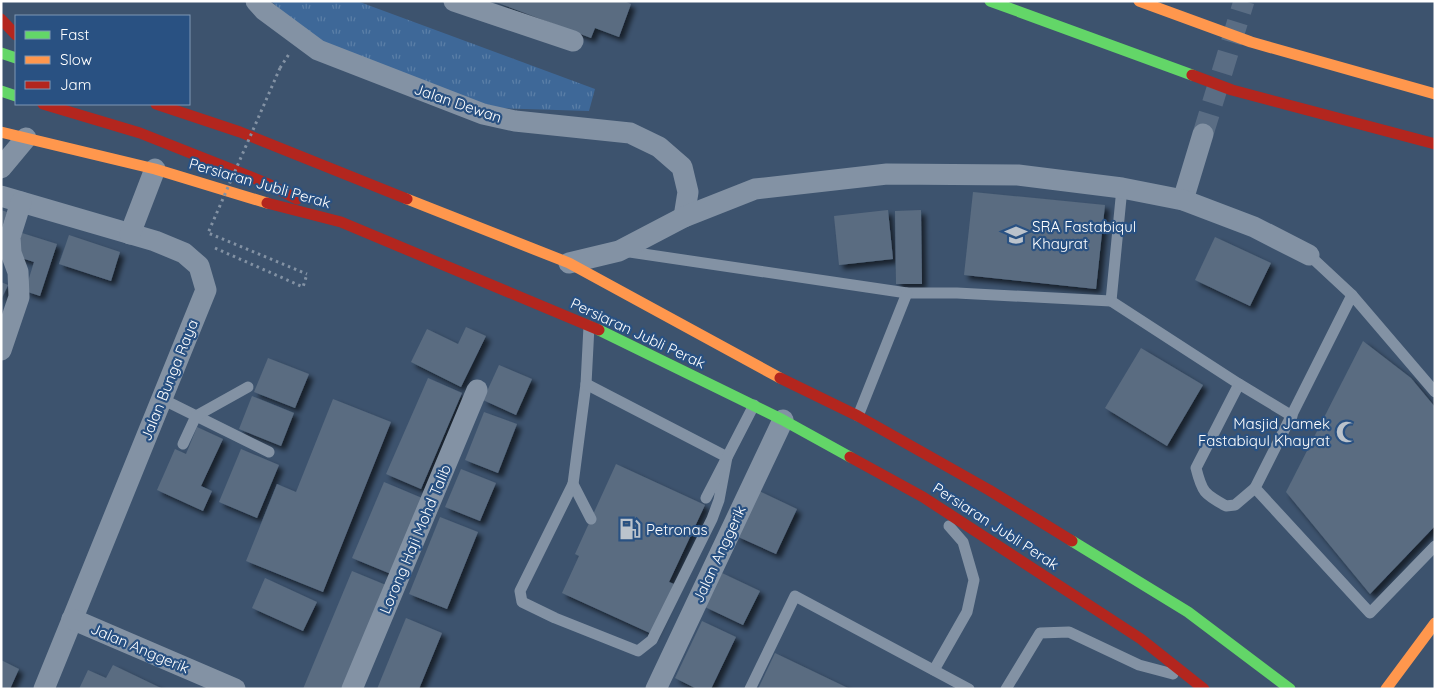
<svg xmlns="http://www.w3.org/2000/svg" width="1436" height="690" font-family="Quicksand,sans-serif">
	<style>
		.grass { fill: url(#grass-tufts) }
		.building { fill: #5a6c81; filter: url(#shadow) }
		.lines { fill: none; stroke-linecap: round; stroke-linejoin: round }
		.street-tunnel { stroke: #5a6d84; stroke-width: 21; stroke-dasharray: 21 11; stroke-linecap: butt }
		.path { stroke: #8392a4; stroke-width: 3; stroke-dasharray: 2.5 4; stroke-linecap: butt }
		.lane { stroke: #8392a4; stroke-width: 11 }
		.street { stroke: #8392a4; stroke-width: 21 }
		.fast { stroke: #63d668; stroke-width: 11 }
		.slow { stroke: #ff974d; stroke-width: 11 }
		.jam { stroke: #b3261e; stroke-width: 11 }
		.path-bridge { stroke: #8392a4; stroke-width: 3; stroke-dasharray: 2.5 4; stroke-linecap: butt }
		.labels { text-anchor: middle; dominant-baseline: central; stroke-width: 4.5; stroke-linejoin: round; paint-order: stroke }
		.street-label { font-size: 15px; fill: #fff; stroke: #295182 }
		.poi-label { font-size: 15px; fill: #fff; stroke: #295182; text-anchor: start }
	</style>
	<defs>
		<pattern id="grass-tufts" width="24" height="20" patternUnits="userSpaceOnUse" patternTransform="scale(1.25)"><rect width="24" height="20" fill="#3e6898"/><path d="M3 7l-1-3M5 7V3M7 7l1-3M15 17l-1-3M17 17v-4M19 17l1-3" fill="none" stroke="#5b7fa7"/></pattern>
		<filter id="shadow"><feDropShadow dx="4.5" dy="4.5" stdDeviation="2.5" flood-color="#0009"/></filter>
	</defs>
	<rect width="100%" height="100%" fill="#3d536e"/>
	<path class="grass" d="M271 1H357L595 89 589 111 492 108 314 43Z"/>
	<g class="building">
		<path d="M493 1H624L631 4 619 37 595 28 591 38Z"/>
		<path d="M973 192 1105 205 1096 289 964 275Z"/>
		<path d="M1 210 7 212 1 230Z"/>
		<path d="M888 210 893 259 839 265 834 216Z"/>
		<path d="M921 210 922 284H896L895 211Z"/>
		<path d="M22 233 57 244 40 296 25 291 34 262 15 256Z"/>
		<path d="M69 235 120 252 111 281 59 264Z"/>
		<path d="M1215 237 1271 263 1250 306 1195 280Z"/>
		<path d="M1 282 8 285 1 300Z"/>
		<path d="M466 327 486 336 461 387 411 362 427 329 458 344Z"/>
		<path d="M1363 341 1411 378 1435 407V526L1370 594 1286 492Z"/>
		<path d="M1141 348 1203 385 1167 446 1105 408Z"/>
		<path d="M268 358 309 374 295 408 254 392Z"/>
		<path d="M499 365 532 379 516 415 483 400Z"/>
		<path d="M428 378 462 393 421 489 386 474Z"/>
		<path d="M252 396 294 413 281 446 239 429Z"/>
		<path d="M333 399 391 422 323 592 246 561 277 484 296 492Z"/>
		<path d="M484 412 517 424 498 473 465 460Z"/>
		<path d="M197 427 223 439 201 486 212 491 203 511 157 490 175 449 186 454Z"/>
		<path d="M241 449 279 465 257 518 219 502Z"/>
		<path d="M616 464 705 505 669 582 674 584 652 634 562 593 579 556 575 554Z"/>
		<path d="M461 469 496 483 480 521 445 507Z"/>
		<path d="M384 482 422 498 391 574 352 558Z"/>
		<path d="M757 490 797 509 776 554 736 536Z"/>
		<path d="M440 517 478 532 447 609 409 594Z"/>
		<path d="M352 571 386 585 342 689H303Z"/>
		<path d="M722 573 760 591 743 625 705 607Z"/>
		<path d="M265 578 317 602 303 631 252 608Z"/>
		<path d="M406 618 442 633 419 689H377Z"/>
		<path d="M702 621 736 637 711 689H697L675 678Z"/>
		<path d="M775 653 850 689H758Z"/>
		<path d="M1 660 19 669 10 689H1Z"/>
		<path d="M113 665 163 689H79L88 670 106 678Z"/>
	</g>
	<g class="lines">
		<path class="street-tunnel" d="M1203 134 1244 1"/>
		<g class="path">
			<path d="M280 68 289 54"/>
			<path d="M215 248 303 287 307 274"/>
		</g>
		<g class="lane">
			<path d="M623 251 907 293H957L1111 301 1122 188"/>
			<path d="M1309 255 1352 295"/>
			<path d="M1111 301 1239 384 1196 468C1202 492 1204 494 1226 506L1235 505 1255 488"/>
			<path d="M589 326 586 384 573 484 591 519"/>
			<path d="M1239 384 1292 416"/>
			<path d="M1435 392 1352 295 1255 488 1370 613 1435 546"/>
			<path d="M162 399 269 452"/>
			<path d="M858 416 907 293"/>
			<path d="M183 444 196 416 248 387"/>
			<path d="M573 484 520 591 522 602 555 618 638 651 652 640 712 519 719 500 727 457 586 384"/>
			<path d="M706 498 754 405"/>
			<path d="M934 670 967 612 974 580 963 542 949 526"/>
			<path d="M750 689 795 596 969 689"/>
			<path d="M1006 689 1040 633 1069 632 1139 665 1173 674"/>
		</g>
		<g class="street">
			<path d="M256 1 264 10 318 50 483 114 515 121 630 133 659 147 682 167 688 192 684 217"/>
			<path d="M454 1 573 41"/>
			<path d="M1 168 26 138"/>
			<path d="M1 196 155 241 184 253 199 266 206 290 44 689"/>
			<path d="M1183 200 1203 134"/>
			<path d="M130 234 155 169"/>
			<path d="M569 263 619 251 684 217 755 189 887 174 1018 175 1122 188 1183 200 1254 227 1309 255"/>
			<path d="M1 350 19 297 18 272 11 253 10 237 21 202"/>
			<path d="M72 619 235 689"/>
			<path d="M352 689 477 390"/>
			<path d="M656 689 783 420"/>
		</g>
		<g class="fast">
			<path d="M990 1 1192 75"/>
			<path d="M1 53 16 58"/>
			<path d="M1 91 16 96"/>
			<path d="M599 330 783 420 850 457"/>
			<path d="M1072 541 1188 612 1290 689"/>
		</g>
		<g class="slow">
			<path d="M1139 1 1251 42 1435 94"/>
			<path d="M1 132 155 169 267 203"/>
			<path d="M407 199 569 263 780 378"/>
			<path d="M1386 689 1435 623"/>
		</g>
		<g class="jam">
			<path d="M1 19 16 35"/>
			<path d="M1192 75 1232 90 1435 144"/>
			<path d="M43 104 140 133 266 183 297 199"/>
			<path d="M156 104 240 132 407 199"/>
			<path d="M267 203 341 222 599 330"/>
			<path d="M780 378 858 416 989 490 1072 541"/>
			<path d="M850 457 923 497 1141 639 1204 689"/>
		</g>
		<path class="path-bridge" d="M280 68 208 233 307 274"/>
	</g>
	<defs>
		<g id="school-bare" transform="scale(1.725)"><path d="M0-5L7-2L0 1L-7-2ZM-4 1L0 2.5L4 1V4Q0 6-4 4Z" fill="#bbc3cc" stroke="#295182" stroke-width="2.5" paint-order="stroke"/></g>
		<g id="mosque-bare" transform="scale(1.725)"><path d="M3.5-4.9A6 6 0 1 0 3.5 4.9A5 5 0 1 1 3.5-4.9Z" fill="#bbc3cc" stroke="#295182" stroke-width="2.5" paint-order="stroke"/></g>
		<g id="fuel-bare" transform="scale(1.725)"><path d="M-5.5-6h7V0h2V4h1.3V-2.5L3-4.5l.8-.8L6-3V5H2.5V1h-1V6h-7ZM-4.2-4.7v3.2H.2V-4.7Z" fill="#bbc3cc" stroke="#295182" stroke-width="2.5" paint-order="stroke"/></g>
	</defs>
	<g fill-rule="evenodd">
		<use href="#school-bare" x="1016" y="235"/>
		<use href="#mosque-bare" x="1347" y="432"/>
		<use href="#fuel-bare" x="630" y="529"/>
	</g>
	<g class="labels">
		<g class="street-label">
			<text transform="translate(458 103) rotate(19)">Jalan Dewan</text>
			<text transform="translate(260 183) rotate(16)">Persiaran Jubli Perak</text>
			<text transform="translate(638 333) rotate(25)">Persiaran Jubli Perak</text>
			<text transform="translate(169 380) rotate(-68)">Jalan Bunga Raya</text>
			<text transform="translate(996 526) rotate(33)">Persiaran Jubli Perak</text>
			<text transform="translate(415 539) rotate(-67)">Lorong Haji Mohd Talib</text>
			<text transform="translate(719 554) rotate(-65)">Jalan Anggerik</text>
			<text transform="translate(140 648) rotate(23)">Jalan Anggerik</text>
		</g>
		<g class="poi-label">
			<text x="1032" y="226">SRA Fastabiqul<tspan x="1032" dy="17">Khayrat</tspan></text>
			<text x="1330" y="423" text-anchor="end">Masjid Jamek<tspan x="1330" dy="17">Fastabiqul Khayrat</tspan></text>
			<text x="646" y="529">Petronas</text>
		</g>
	</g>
	<rect width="1436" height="690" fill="none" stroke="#ffffff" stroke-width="5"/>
	<rect x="15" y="15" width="175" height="90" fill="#295182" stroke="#7f97b4"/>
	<rect x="25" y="31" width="25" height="8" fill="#63d668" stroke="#7f97b4"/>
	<text x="60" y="40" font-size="15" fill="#ffffff">Fast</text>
	<rect x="25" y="56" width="25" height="8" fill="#ff974d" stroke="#7f97b4"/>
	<text x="60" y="65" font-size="15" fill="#ffffff">Slow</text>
	<rect x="25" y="81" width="25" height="8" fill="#b3261e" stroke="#7f97b4"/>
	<text x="60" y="90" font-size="15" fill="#ffffff">Jam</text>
</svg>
